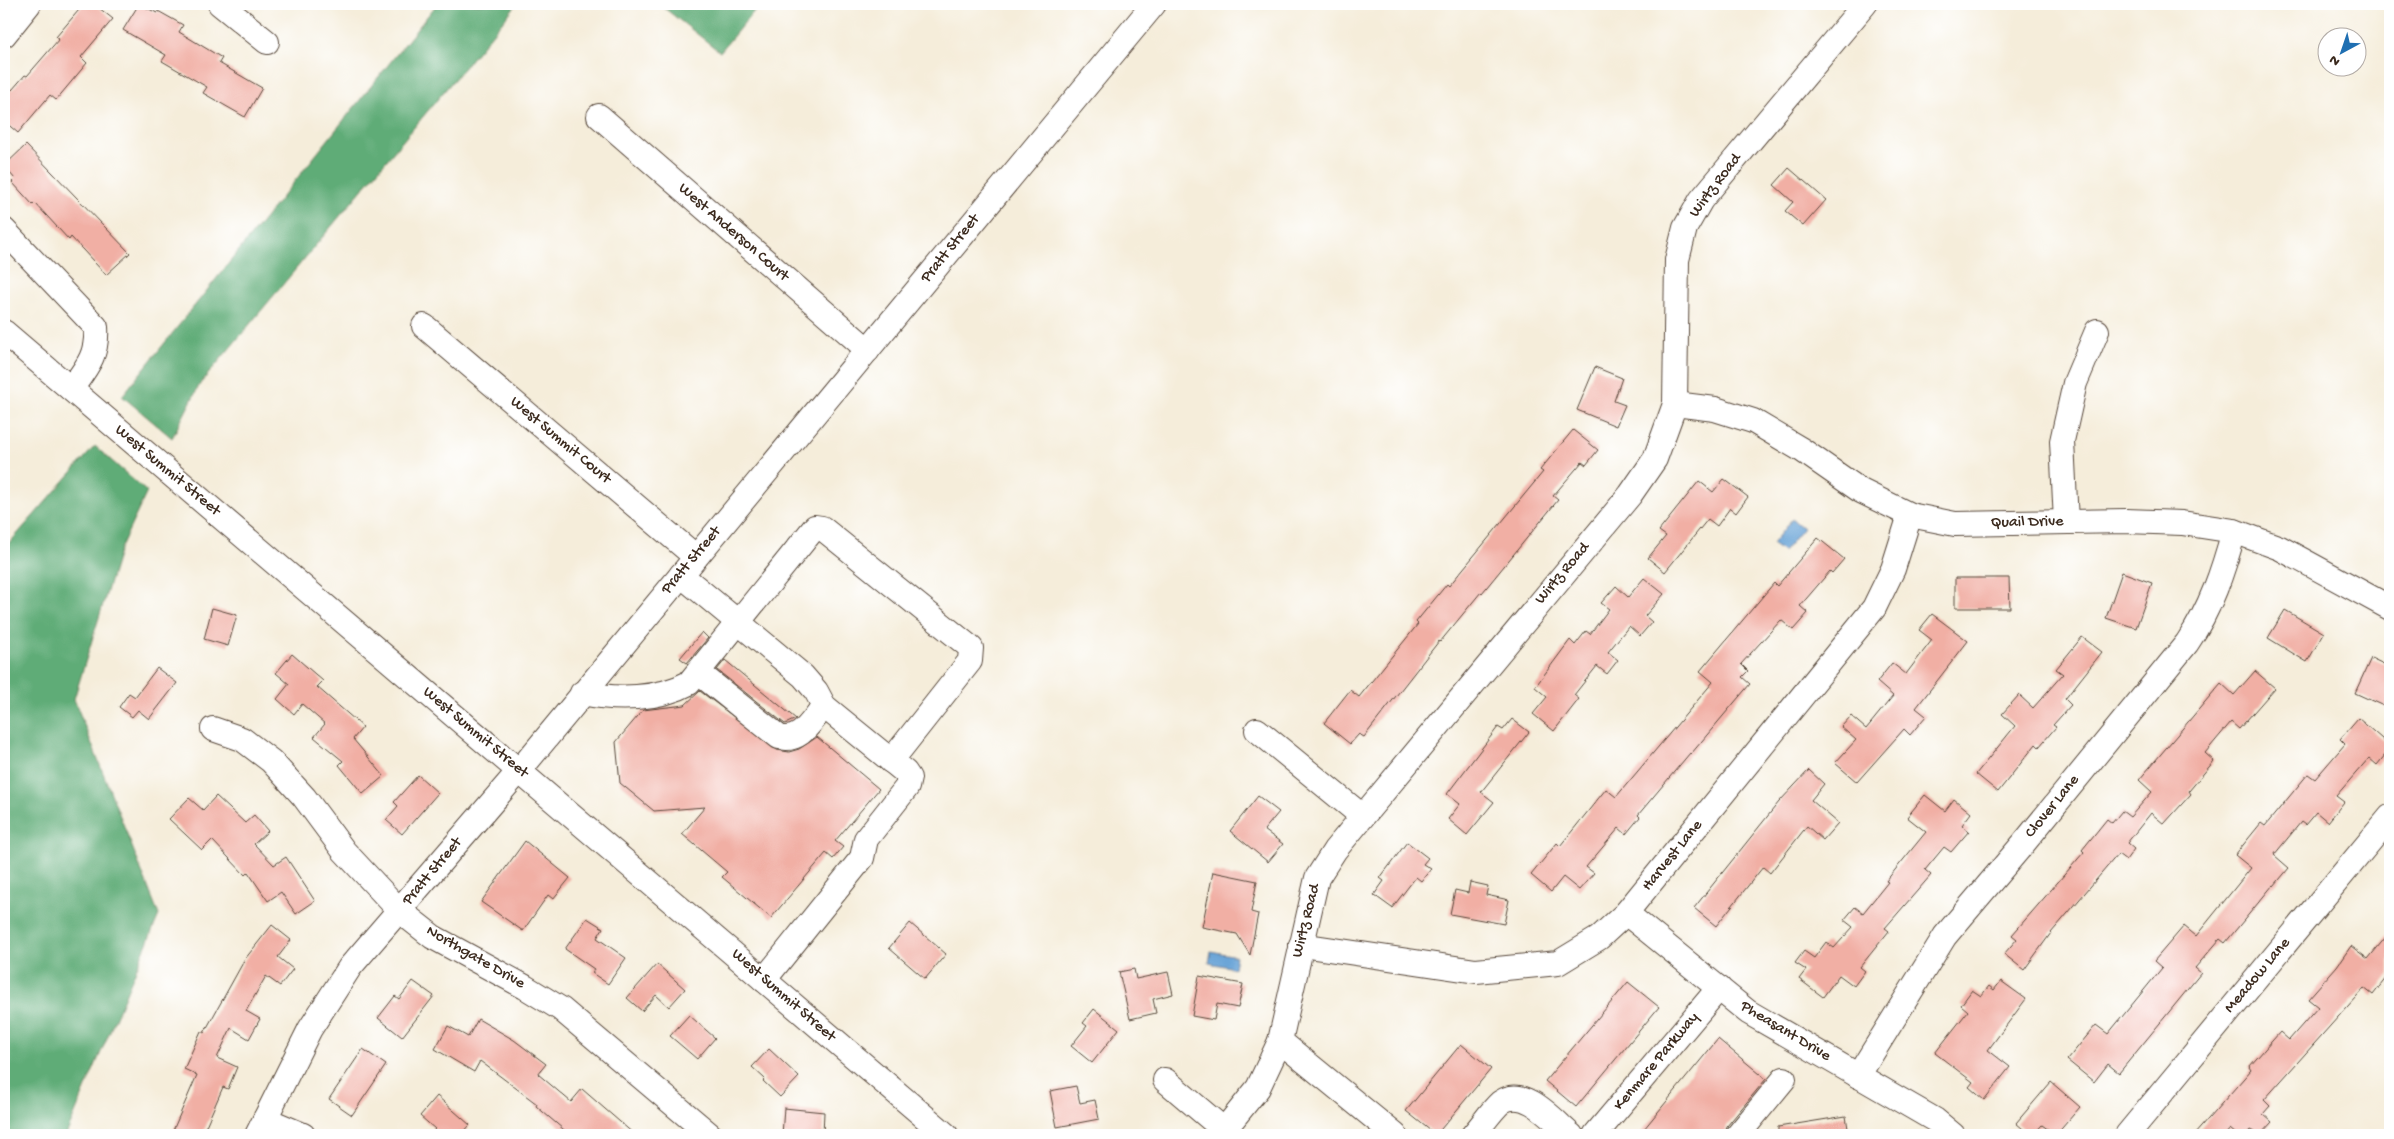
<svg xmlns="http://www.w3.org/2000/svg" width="2394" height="1139" font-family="'Gochi Hand',sans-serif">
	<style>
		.forest { fill: #5fac77; stroke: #4d6b4a }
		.water { fill: #66a2d6; stroke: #50667a }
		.building { fill: #f1afa4 }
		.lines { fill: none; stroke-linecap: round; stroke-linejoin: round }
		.minor-casing { stroke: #57473a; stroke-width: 26 }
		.minor { stroke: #fff; stroke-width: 24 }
		.labels { text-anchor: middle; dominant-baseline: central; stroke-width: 4; stroke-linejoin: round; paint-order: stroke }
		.street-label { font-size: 16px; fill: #3b2a1e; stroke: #fff }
	</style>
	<rect width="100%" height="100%" fill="#fff"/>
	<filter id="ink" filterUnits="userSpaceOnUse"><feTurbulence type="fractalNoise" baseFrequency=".02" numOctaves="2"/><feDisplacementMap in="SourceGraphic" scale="10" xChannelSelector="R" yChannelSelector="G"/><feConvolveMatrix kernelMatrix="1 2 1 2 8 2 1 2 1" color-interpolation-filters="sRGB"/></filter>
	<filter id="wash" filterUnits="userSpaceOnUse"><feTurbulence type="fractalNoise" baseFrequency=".0096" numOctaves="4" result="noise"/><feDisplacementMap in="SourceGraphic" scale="20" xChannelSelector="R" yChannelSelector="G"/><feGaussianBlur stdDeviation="1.12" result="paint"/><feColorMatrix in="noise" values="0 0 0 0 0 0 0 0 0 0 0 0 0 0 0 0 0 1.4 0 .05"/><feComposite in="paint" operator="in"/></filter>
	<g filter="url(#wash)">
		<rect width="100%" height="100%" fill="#f5edda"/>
		<g class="forest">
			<path d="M437 4H517L200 384 172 438 122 396Z"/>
			<path d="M659 4H760L720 52Z"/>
			<path d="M95 446 147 492 120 549 74 699 159 915 66 1135H4V549Z"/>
		</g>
		<g class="water">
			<path d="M1792 519 1803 528 1783 552 1772 544Z"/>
			<path d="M1211 951 1236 956 1234 968 1209 963Z"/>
		</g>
		<g id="blocks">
			<g class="building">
				<path d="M84 4H94L113 19 81 57 87 63 56 100 50 95 18 133 4 121V83L12 90 25 75 27 76 59 39 56 37Z"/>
				<path d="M139 4 157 13 158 11 183 25 179 32 222 58 219 63 262 88 245 117 203 93 207 87 162 61 166 55 123 30Z"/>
				<path d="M26 145 130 253 106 275 71 237 69 240 35 203 33 205 12 182 15 179 4 166Z"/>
				<path d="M1789 168 1826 200 1803 226 1785 211 1793 202 1774 185Z"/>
				<path d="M1595 367 1622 378 1614 401 1625 405 1616 426 1577 410Z"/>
				<path d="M1573 430 1598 450 1586 465 1582 462 1553 496 1558 500 1482 593 1481 592 1440 642 1439 641 1364 737 1359 734 1350 744 1324 723 1350 690 1359 697 1418 624 1416 622 1447 584 1449 586 1543 472 1540 470Z"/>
				<path d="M1724 479 1748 497 1736 513 1730 508 1717 526 1708 519 1665 572 1648 558 1666 536 1659 531 1699 481 1713 492Z"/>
				<path d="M1818 538 1844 559 1832 573 1830 571 1800 606 1808 613 1793 630 1781 620 1741 664 1748 671 1742 677 1750 684 1691 754 1690 753 1638 815 1640 817 1626 834 1619 828 1586 867 1594 873 1579 890 1563 877 1551 892 1531 875 1557 843 1560 846 1606 789 1616 797 1713 682 1700 671 1774 583 1777 586Z"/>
				<path d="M2122 572 2152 583 2136 628 2106 618Z"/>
				<path d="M1644 578 1664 594 1645 616 1652 622 1640 636 1629 626 1608 652 1618 660 1607 674 1597 666 1574 695 1579 699 1554 731 1533 714 1547 697 1535 687 1570 640 1575 645 1586 631 1590 634 1609 609 1601 603 1616 586 1628 597Z"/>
				<path d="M1955 578H2009L2010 608H1955Z"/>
				<path d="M212 608 237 615 228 646 204 639Z"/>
				<path d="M2285 610 2324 633 2307 662 2268 638Z"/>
				<path d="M1932 614 1968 641 1916 708 1926 716 1910 735 1904 729 1857 782 1835 763 1856 740 1841 727 1851 716 1866 729 1893 696 1877 682 1892 663 1906 674 1932 640 1919 630Z"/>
				<path d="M702 632 708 638 687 663 680 658Z"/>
				<path d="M2082 637 2102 652 2065 699 2071 705 2053 725 2056 727 2039 747 2036 744 1998 792 1976 774 2015 726 2002 714 2019 695 2033 708 2063 674 2056 669Z"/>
				<path d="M292 654 323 681 317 687 363 727 353 739 384 776 363 794 339 765 343 761 314 737 325 724 302 704 294 714 277 699 289 684 276 673Z"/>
				<path d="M2371 658 2390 667V709L2355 693Z"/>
				<path d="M725 660 796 719 785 724 717 670Z"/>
				<path d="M157 668 177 683 149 719 138 710 132 717 119 707 129 693 135 697Z"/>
				<path d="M2255 671 2275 688 2239 729 2231 722 2205 753 2214 761 2189 791 2191 794 2164 824 2151 813 2127 843 2134 849 2126 860 2118 854 2051 933 2024 970 2004 954 2017 939 2012 935 2084 852 2082 850 2107 819 2112 823 2122 811 2130 817 2152 792 2139 780 2221 683 2234 695Z"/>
				<path d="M700 691 777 750 789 752 799 749 817 737 879 789 835 841 843 847 833 859 826 853 771 918 722 877 727 872 682 834 705 807 654 811 620 783 616 742 643 710 685 705Z"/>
				<path d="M2358 718 2390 746V749L2377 765 2369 758 2336 796 2344 802 2328 822 2316 812 2305 825 2301 822 2274 855 2289 868 2274 886 2273 885 2225 943 2220 939 2195 968 2201 973 2119 1073 2108 1064 2094 1082 2067 1060 2096 1025 2108 1034 2162 968 2154 961 2184 926 2196 936 2251 868 2235 855 2261 823 2265 826 2308 774 2315 779 2345 744 2340 739Z"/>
				<path d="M1512 719 1529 732 1481 792 1494 802 1467 835 1448 819 1460 804 1447 794 1498 727 1503 730Z"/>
				<path d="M1809 770 1824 784 1811 800 1838 823 1823 840 1807 826 1770 873 1763 867 1716 926 1694 908 1779 802Z"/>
				<path d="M418 775 438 793 402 834 386 820 398 806 394 802Z"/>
				<path d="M1925 795 1945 811 1954 799 1971 813 1962 825 1969 831 1951 852 1944 847 1925 870 1931 875 1885 928 1889 931 1860 967 1865 971 1854 986 1839 975 1823 997 1799 979 1806 970 1795 963 1804 951 1814 958 1826 942 1834 948 1853 927 1844 920 1855 907 1863 913 1888 882 1886 881 1926 832 1907 817Z"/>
				<path d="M216 796 245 823 254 815 268 831 254 844 274 865 286 857 315 901 296 914 281 892 268 901 248 872 245 875 212 840 202 850 169 819 189 798 203 810Z"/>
				<path d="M1258 796 1279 812 1264 830 1283 844 1268 862 1230 831Z"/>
				<path d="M525 841 570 878 553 899 548 895 523 931 481 902Z"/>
				<path d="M1407 842 1428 858 1423 864 1431 869 1421 881 1416 877 1392 908 1374 895 1384 881 1380 878Z"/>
				<path d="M1213 872 1257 881 1251 912 1258 914 1250 955 1237 934 1202 927Z"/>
				<path d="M1470 882 1488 886 1486 895 1509 900 1504 924 1450 914 1455 890 1468 893Z"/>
				<path d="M587 918 603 928 597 938 626 958 608 984 592 973 594 969 565 949Z"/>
				<path d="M910 923 946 954 925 979 889 948Z"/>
				<path d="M272 925 291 940 278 957 293 969 280 986 266 976 246 1011 260 1019 249 1039 231 1028 217 1058 237 1067 228 1089 223 1087 202 1135H171L197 1075 184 1069 201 1031 204 1033 245 959Z"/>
				<path d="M2390 932V973L2373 995 2364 988 2264 1100 2270 1106 2263 1114 2272 1122 2260 1135 2250 1130 2246 1135H2237L2230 1129 2225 1135H2194L2251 1070 2249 1067 2280 1032 2289 1040 2318 1007 2308 999 2337 966 2351 946 2368 959Z"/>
				<path d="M657 964 685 989 669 1007 656 995 642 1011 627 998Z"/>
				<path d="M1134 969 1136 979 1168 972 1173 994 1153 999 1156 1013 1130 1019 1119 972Z"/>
				<path d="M1199 976 1243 984 1238 1008 1217 1004 1214 1020 1192 1016Z"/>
				<path d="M413 981 434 996 402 1037 378 1018 395 996 399 999Z"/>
				<path d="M2001 981 2026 999 1988 1050 2010 1067 1984 1100 1969 1087 1973 1082 1935 1053 1968 1011 1961 1005 1972 990 1981 996 1989 986 1994 990Z"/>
				<path d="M1628 982 1659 1007 1576 1107 1545 1081Z"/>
				<path d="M1094 1009 1119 1029 1092 1063 1071 1046 1087 1026 1083 1023Z"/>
				<path d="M689 1015 715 1038 697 1059 670 1036Z"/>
				<path d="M478 1019 514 1040 546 1064 538 1074 571 1102 582 1089 635 1135H570L536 1106 537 1104 480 1061 474 1072 435 1049 448 1026 468 1037Z"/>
				<path d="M1718 1039 1766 1079 1727 1126 1725 1135H1639Z"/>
				<path d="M1461 1044 1491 1069 1436 1135 1406 1111Z"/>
				<path d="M363 1049 386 1065 352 1115 329 1099Z"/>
				<path d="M769 1049 799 1077 780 1097 763 1081 765 1079 752 1067Z"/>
				<path d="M2051 1082 2080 1107 2056 1135 2042 1125 2033 1135H2030L2016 1123Z"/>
				<path d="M1076 1086 1080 1103 1095 1100 1099 1119 1057 1127 1050 1091Z"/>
				<path d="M437 1096 470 1125 461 1135H429L435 1129 420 1116Z"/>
				<path d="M784 1108 824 1112 823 1135H782Z"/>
				<path d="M1846 1116 1849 1135H1778V1127Z"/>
			</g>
		</g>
	</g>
	<g filter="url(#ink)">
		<use href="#blocks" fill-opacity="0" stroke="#57473a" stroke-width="1"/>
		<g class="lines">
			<g class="minor-casing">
				<g id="minor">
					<path d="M220 4 267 42"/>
					<path d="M4 35 29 4"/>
					<path d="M599 116 868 350"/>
					<path d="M4 230 96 327C98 355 87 367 71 389"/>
					<path d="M424 326 696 557"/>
					<path d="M4 332 946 1135"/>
					<path d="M1675 404 1715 409 1753 421 1802 450 1861 491 1910 515 1955 524 2126 521 2182 523 2234 531 2280 548 2390 608"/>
					<path d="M2066 522 2062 441 2075 383 2097 331"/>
					<path d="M681 575 803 676 816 691 824 706 905 772 909 778 907 787 866 839 862 858 764 980"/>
					<path d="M699 673 779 737C801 743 811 721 824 706"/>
					<path d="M582 693C616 700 658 700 689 683L815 527 822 528 971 648 970 661 891 761"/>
					<path d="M213 729 242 739 271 761 304 797 344 851 400 911 433 937 525 987 561 1009 710 1135"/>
					<path d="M1257 730 1362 816"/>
					<path d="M1626 913 1748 1012 1935 1120 1953 1135"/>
					<path d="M1301 945 1476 971 1558 963 1599 938 1626 913 1874 608 1893 569 1910 515"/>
					<path d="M1280 1041 1395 1135"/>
					<path d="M1858 1076 1945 936 2023 844 2187 643C2211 608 2223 571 2234 531"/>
					<path d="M1165 1080 1224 1130"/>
					<path d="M265 1119 303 1135"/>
					<path d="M257 1135 310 1029 350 967 519 771 1154 4"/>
					<path d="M1220 1135 1258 1088 1280 1041 1317 878 1335 850 1630 495 1655 459 1675 404 1677 260 1685 228 1701 200 1865 4"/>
					<path d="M1473 1135C1482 1125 1491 1111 1501 1102 1525 1085 1554 1121 1571 1135"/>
					<path d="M1595 1135 1719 988"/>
					<path d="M1738 1135 1784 1079"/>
					<path d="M2127 1135 2390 817"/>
				</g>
			</g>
			<use href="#minor" class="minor"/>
		</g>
	</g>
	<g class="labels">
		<g class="street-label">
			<text transform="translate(1716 186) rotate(-53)">Wirtz Road</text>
			<text transform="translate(733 233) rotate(41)">West Anderson Court</text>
			<text transform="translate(951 249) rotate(-51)">Pratt Street</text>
			<text transform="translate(560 441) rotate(40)">West Summit Court</text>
			<text transform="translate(167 471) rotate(40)">West Summit Street</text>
			<text transform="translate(2027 523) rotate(-1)">Quail Drive</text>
			<text transform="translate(692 561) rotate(-50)">Pratt Street</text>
			<text transform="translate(1563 574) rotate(-50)">Wirtz Road</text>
			<text transform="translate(475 733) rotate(40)">West Summit Street</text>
			<text transform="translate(2053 807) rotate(-51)">Clover Lane</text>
			<text transform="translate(1673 856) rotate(-51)">Harvest Lane</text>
			<text transform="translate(433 872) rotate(-50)">Pratt Street</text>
			<text transform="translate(1307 921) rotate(-76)">Wirtz Road</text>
			<text transform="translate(475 958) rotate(30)">Northgate Drive</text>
			<text transform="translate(2258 976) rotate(-50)">Meadow Lane</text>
			<text transform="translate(783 996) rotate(41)">West Summit Street</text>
			<text transform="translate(1785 1032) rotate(31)">Pheasant Drive</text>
			<text transform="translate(1657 1062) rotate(-50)">Kenmare Parkway</text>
		</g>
	</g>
	<rect width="2394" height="1139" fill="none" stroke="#fff" stroke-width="20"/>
	<g transform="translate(2342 52) rotate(220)"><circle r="24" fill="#ffffff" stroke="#b1aaa5"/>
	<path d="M0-4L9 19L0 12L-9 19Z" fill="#1f6fb2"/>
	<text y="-8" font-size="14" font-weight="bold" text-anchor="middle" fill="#3b2a1e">N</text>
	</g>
</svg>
